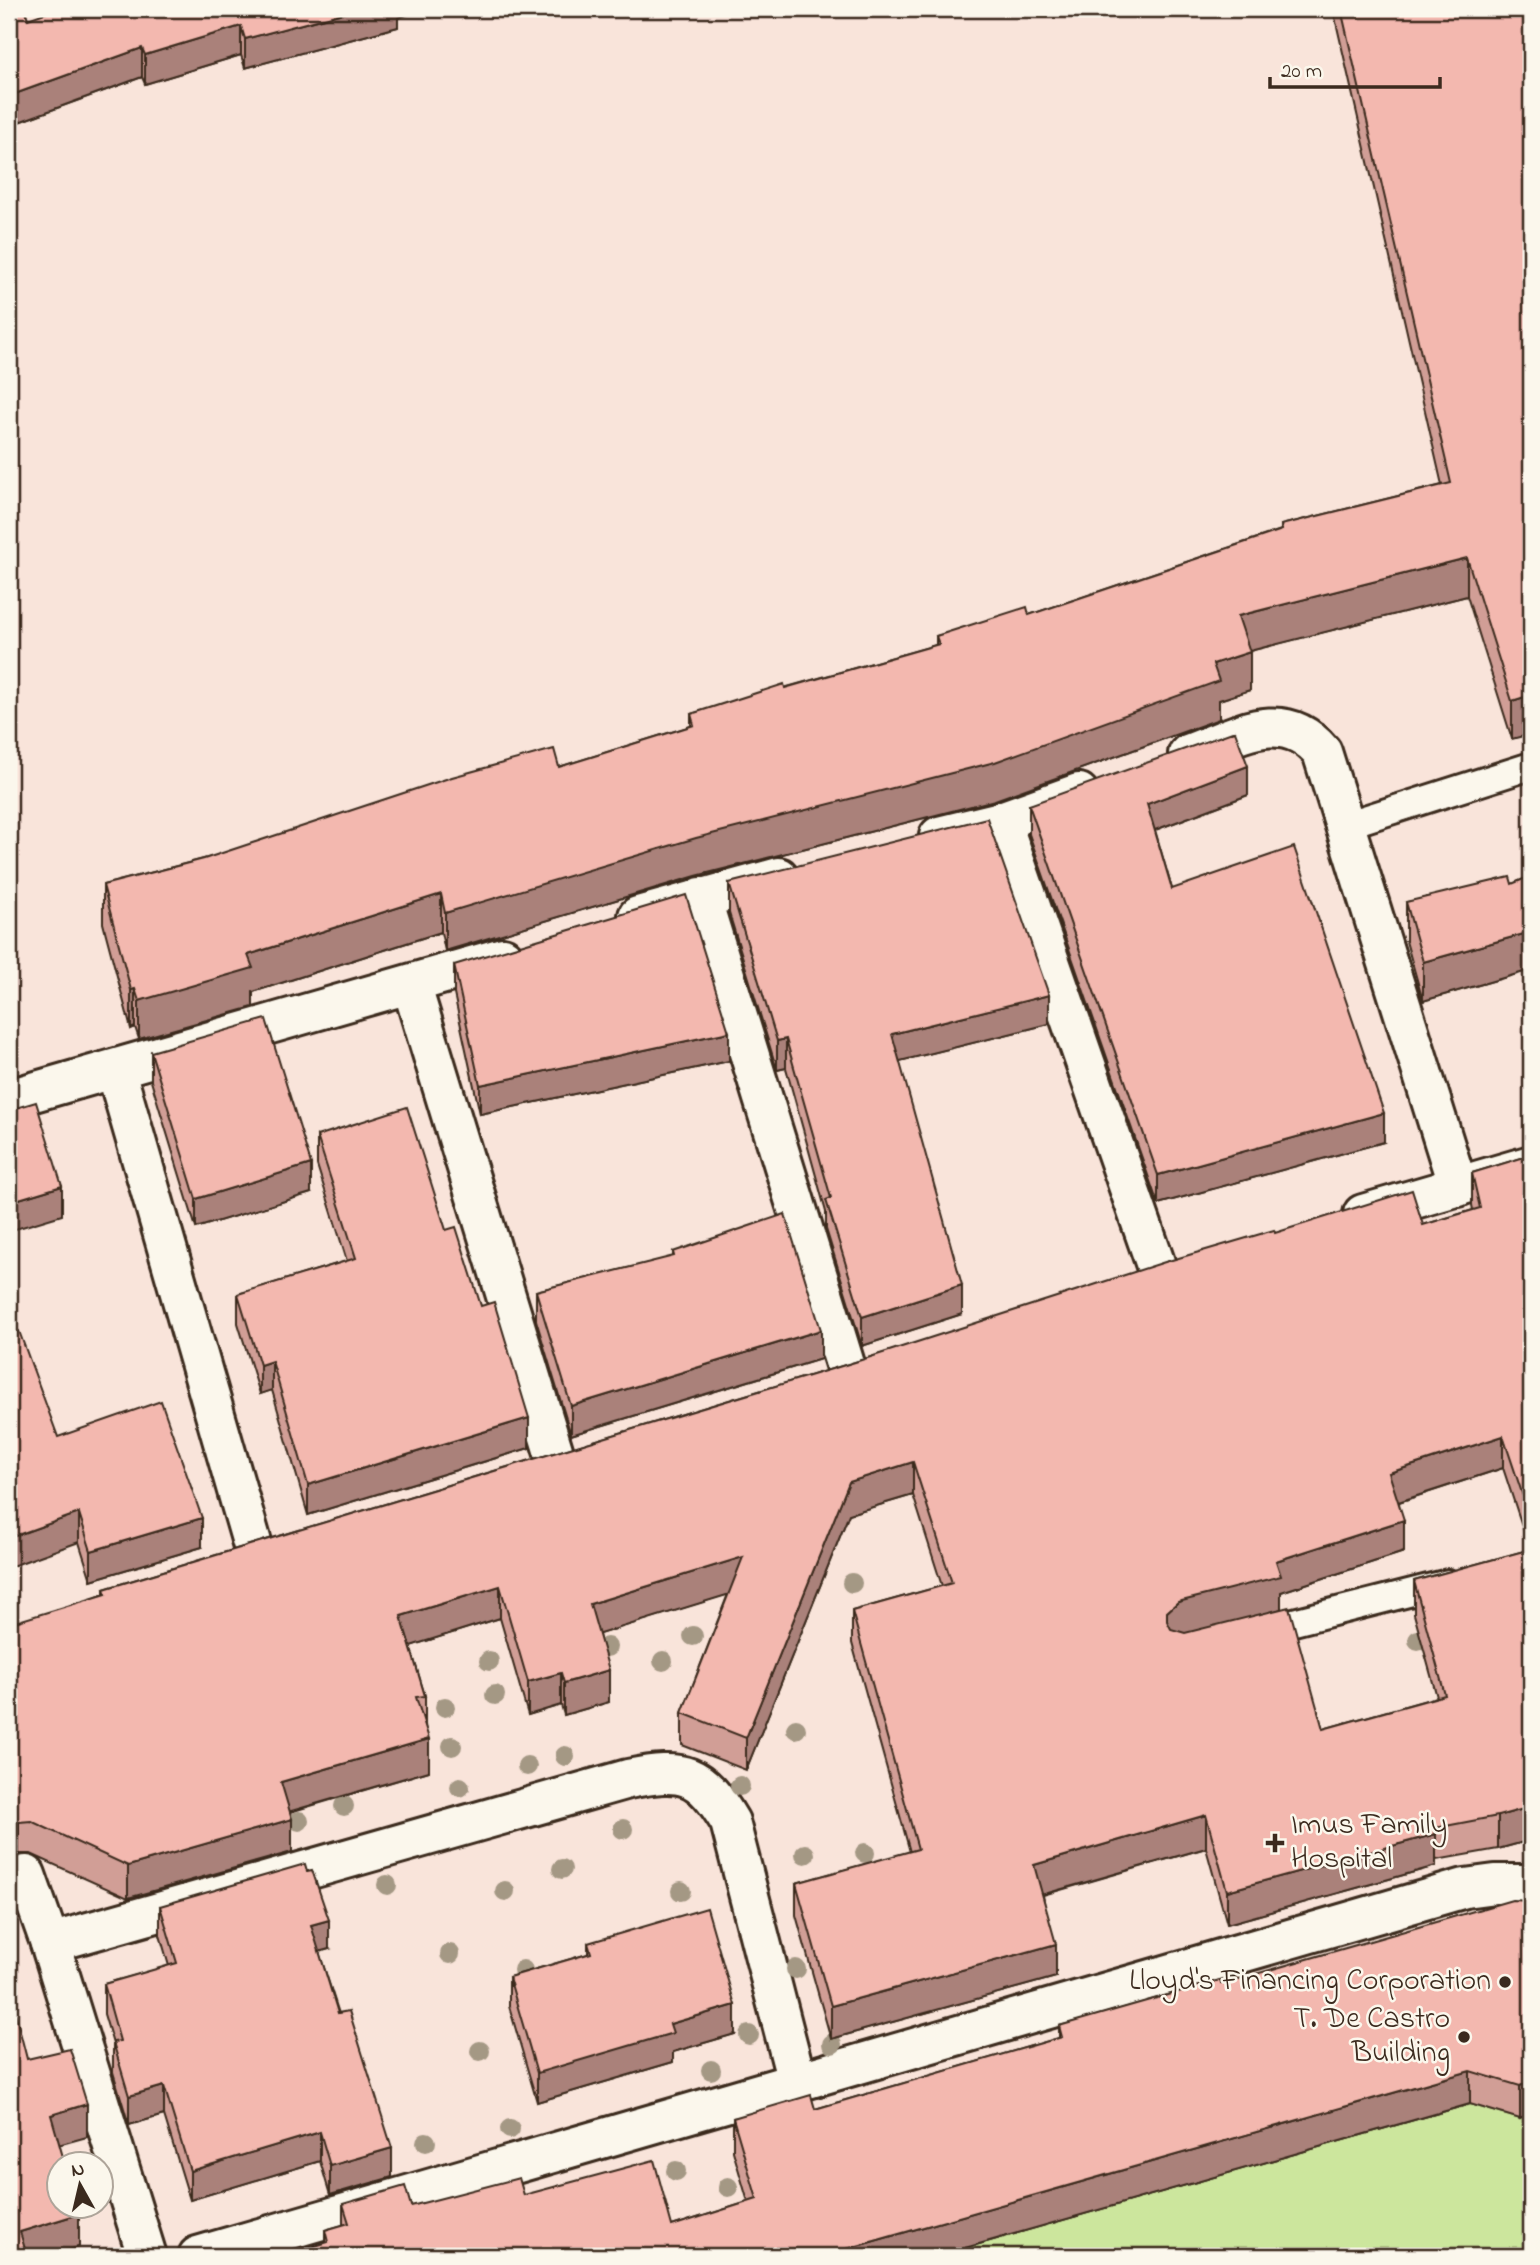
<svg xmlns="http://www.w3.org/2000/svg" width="1540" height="2265" font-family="'Indie Flower',sans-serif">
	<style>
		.green { fill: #cce69d; stroke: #84885e; stroke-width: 2 }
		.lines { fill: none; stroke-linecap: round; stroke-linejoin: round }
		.service-casing { stroke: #3b2a1e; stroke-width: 32 }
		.minor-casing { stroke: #3b2a1e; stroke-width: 44 }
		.service { stroke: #fbf7ec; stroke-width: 26 }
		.minor { stroke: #fbf7ec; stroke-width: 38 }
		.tree { fill: #a49884 }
		.wall { fill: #d19e96; stroke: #3b2a1e; stroke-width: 2 }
		.shaded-wall { fill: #aa817a; stroke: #3b2a1e; stroke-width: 2 }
		.building { fill: #f3b8af; stroke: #3b2a1e; stroke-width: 2 }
		.poi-dot { fill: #3b2a1e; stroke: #fbf7ec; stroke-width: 2.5 }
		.labels { text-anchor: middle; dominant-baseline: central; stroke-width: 5; stroke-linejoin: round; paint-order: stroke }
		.poi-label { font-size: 30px; fill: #3b2a1e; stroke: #fbf7ec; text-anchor: end }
	</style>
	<rect width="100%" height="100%" fill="#f9e4da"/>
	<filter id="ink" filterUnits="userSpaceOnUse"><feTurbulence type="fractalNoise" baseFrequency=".0143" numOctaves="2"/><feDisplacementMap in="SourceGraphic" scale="14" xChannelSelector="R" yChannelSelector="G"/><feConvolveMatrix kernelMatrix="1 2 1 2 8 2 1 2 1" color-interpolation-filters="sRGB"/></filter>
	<g filter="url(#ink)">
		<path class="green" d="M1470 2104 1520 2119 1531 2114V2256H936Z"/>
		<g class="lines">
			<g class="service-casing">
				<g id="service">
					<path d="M1346 825 1531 766"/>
					<path d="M1258 1631 1448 1583"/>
				</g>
			</g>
			<g class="minor-casing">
				<g id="minor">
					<path d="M1188 754C1236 737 1282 705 1322 752L1458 1187"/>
					<path d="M1001 821 1159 1274"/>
					<path d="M939 836 1001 821 1079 793"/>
					<path d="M701 897 848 1374"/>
					<path d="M638 916 779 877"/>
					<path d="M411 984 557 1463"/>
					<path d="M116 1071 255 1553"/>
					<path d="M9 1099 503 957"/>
					<path d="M1363 1214 1531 1165"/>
					<path d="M26 1875 50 1943 147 2256"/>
					<path d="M50 1943 628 1779C684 1768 700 1772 730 1822L797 2082"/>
					<path d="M198 2256 1465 1888 1495 1884H1531"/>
				</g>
			</g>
			<use href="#service" class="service"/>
			<use href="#minor" class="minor"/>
		</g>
		<g class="tree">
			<circle cx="852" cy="1583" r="10"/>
			<circle cx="693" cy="1636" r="10"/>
			<circle cx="1418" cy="1640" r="10"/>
			<circle cx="607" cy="1647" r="10"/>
			<circle cx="489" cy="1661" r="10"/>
			<circle cx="663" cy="1661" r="10"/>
			<circle cx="495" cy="1695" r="10"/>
			<circle cx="445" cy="1707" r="10"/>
			<circle cx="796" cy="1729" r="10"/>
			<circle cx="452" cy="1746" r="10"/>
			<circle cx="565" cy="1756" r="10"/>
			<circle cx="527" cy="1766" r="10"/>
			<circle cx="740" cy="1786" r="10"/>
			<circle cx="460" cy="1787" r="10"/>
			<circle cx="344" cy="1806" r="10"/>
			<circle cx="299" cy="1821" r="10"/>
			<circle cx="623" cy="1829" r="10"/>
			<circle cx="865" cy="1853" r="10"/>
			<circle cx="805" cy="1854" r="10"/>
			<circle cx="562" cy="1869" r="10"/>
			<circle cx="387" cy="1885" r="10"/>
			<circle cx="505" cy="1891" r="10"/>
			<circle cx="681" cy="1891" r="10"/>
			<circle cx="450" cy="1954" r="10"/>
			<circle cx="796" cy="1969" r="10"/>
			<circle cx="523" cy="1970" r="10"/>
			<circle cx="749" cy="2035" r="10"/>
			<circle cx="832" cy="2044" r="10"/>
			<circle cx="480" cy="2051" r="10"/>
			<circle cx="711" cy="2070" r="10"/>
			<circle cx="510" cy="2129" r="10"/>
			<circle cx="426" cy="2142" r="10"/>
			<circle cx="676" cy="2171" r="10"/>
			<circle cx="728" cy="2187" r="10"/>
		</g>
		<g class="wall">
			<path d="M9 9 28 19 398 18V27L245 68 241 55 145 84 142 77 13 124V147L9 148Z"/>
			<path d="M1333 9H1531L1512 739 1467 596 1249 651 1250 690 1219 700V719L995 800 696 876 445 951 441 932 253 992V1007L139 1039 135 1027 131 1029 103 923V885L559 767 691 726V714L936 645V636L1029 615 1281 530V525L1442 485Z"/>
			<path d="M1248 795 1155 830 1172 889 1384 1142 1158 1204 1029 834V805Z"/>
			<path d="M1531 876V970L1423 1001 1406 941V902L1512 884Z"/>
			<path d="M729 883 1049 1024 899 1061 962 1314 862 1346 826 1229V1212L786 1068 777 1070 729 913Z"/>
			<path d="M454 965 729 1061 480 1114 454 994Z"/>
			<path d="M151 1052 311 1193 196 1228 151 1081Z"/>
			<path d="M317 1136 446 1230 481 1306 529 1448 308 1515 272 1390 260 1394 238 1323V1294L347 1261 317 1165Z"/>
			<path d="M1531 1155V1547H1529L1503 1468 1399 1502 1404 1552 1281 1592V1609L1323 1729 1437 1697 1414 1614V1581L1531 1549V1840L1498 1849 1436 1860V1866L1227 1924 1206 1848 1043 1895 1056 1977 831 2039 796 1915V1883L910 1852 852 1643V1611L942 1586 913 1495 849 1514 746 1770 682 1745V1713L728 1594 599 1634 609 1702 564 1715 561 1705 528 1715 500 1618 410 1646 425 1696V1724L429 1771 290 1812 292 1852 128 1898 31 1854H19L9 1861V1635L104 1594V1589L855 1362 1275 1233 1423 1225 1473 1210 1472 1205V1173Z"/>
			<path d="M673 1252 821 1359 571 1435 536 1320V1291L673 1257Z"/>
			<path d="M58 1437 202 1547 91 1580 79 1542Z"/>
			<path d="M1531 1901 1520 2119 1470 2104 937 2256H282L325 2243V2230L343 2225V2204L411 2206 524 2195 672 2226 748 2202 733 2151V2118L815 2109 1059 2038V2026L1221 1984Z"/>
			<path d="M160 1906 329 1949 319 1952 392 2177 330 2195 320 2161 190 2200 164 2115 129 2125 113 2072V2044L104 2014V1984L169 1966 160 1935Z"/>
			<path d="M588 1943 735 2034 673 2052V2062L537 2102 509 2006V1977L588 1954Z"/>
		</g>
		<g class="shaded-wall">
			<path d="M358 9H424L398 18V27L245 68V39Z"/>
			<path d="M241 26V55L145 84V55Z"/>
			<path d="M142 48V77L13 124V147L9 148V96Z"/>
			<path d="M1467 558V596L1238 654V616Z"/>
			<path d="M1250 652V690L1219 700V719L995 800 696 876 445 951V913Z"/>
			<path d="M1531 695V734L1512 739V701Z"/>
			<path d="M1248 766V795L1147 833V804Z"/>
			<path d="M441 894V932L253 992V1007L139 1039V1001L248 955Z"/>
			<path d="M1531 932V970L1423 1001V962Z"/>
			<path d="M135 989V1027L131 1029V990Z"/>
			<path d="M1049 995V1024L892 1063V1034Z"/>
			<path d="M729 1032V1061L480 1114V1085Z"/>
			<path d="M786 1039V1068L777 1070V1041Z"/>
			<path d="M1384 1113V1142L1158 1204V1175Z"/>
			<path d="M311 1164V1193L196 1228V1199Z"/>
			<path d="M62 1186V1215L9 1231V1202Z"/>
			<path d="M962 1285V1314L862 1346V1317Z"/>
			<path d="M821 1330V1359L571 1435V1406Z"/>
			<path d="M272 1361V1390L260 1394V1365Z"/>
			<path d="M529 1418V1448L308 1515V1485Z"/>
			<path d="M1503 1436V1468L1389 1505V1473Z"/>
			<path d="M913 1462V1495L849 1514 746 1770V1738L849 1482Z"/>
			<path d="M79 1513V1542L9 1567V1538Z"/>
			<path d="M202 1518V1547L91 1580V1551Z"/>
			<path d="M1404 1520V1552L1281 1592V1609L1167 1645V1612L1178 1602 1276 1561Z"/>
			<path d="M743 1557V1590L590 1637V1604Z"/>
			<path d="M500 1586V1618L401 1649V1616Z"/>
			<path d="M609 1670V1702L564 1715V1683Z"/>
			<path d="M561 1673V1705L528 1715V1682Z"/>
			<path d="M429 1739V1771L281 1814V1782Z"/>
			<path d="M1531 1807V1840L1498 1849V1816Z"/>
			<path d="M1206 1815V1848L1034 1897V1865Z"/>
			<path d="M292 1819V1852L128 1898V1866Z"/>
			<path d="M19 1822V1854L9 1862V1829Z"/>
			<path d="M1436 1834V1866L1227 1924V1891Z"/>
			<path d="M329 1920V1949L311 1954V1925Z"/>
			<path d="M1056 1944V1977L831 2039V2006Z"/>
			<path d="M735 2005V2034L673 2052V2062L537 2102V2073L670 2024Z"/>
			<path d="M1470 2071V2104L937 2256H822Z"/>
			<path d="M1531 2081V2114L1520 2119V2086Z"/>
			<path d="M164 2086V2115L129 2125V2096Z"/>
			<path d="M87 2104V2137L51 2147V2115Z"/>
			<path d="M320 2132V2161L190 2200V2171Z"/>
			<path d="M392 2148V2177L330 2195V2166Z"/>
			<path d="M79 2214V2247L48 2256H20V2232Z"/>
		</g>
		<g class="building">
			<path d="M9 9H25L28 19 56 9H358L245 39 241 26 145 55 142 48 9 96Z"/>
			<path d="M1341 9H1531V695L1512 701 1467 558 1238 616 1250 652 1213 664 1219 681 995 762 696 838 445 913 441 894 248 955 253 968 139 1001 135 989 131 990 103 885 204 859 452 777 554 749 559 767 694 725 691 714 784 684 785 688 939 644 936 636 1027 607 1029 615 1282 530 1281 525 1451 483Z"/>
			<path d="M9 105 13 117 9 119Z"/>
			<path d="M1235 731 1248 766 1147 804 1172 889 1294 847 1384 1113 1158 1175 1029 805Z"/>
			<path d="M987 818 1049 995 892 1034 962 1285 862 1317 826 1200 831 1198 786 1039 777 1041 729 883Z"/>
			<path d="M1531 876V932L1423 962 1406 902 1510 877 1512 884Z"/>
			<path d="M686 895 729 1032 480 1085 454 965Z"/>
			<path d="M266 1019 311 1164 196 1199 151 1052Z"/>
			<path d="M36 1102 62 1186 9 1202V1110Z"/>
			<path d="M407 1107 446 1230 456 1227 481 1306 494 1302 529 1418 308 1485 272 1361 260 1365 238 1294 356 1258 317 1136Z"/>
			<path d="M1531 1155V1515L1529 1514 1503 1436 1389 1473 1404 1520 1276 1561 1281 1576 1178 1602 1167 1612V1621L1171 1629 1185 1633 1289 1607 1323 1729 1445 1695 1414 1581 1531 1549V1807L1498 1816 1435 1828 1436 1834 1227 1891 1206 1815 1034 1865 1056 1944 831 2006 796 1883 918 1849 852 1611 952 1583 913 1462 849 1482 746 1738 682 1713 743 1557 590 1604 609 1670 564 1683 561 1673 528 1682 500 1586 401 1616 425 1696 416 1697 429 1739 281 1782 292 1819 128 1866 31 1821 19 1822 9 1829V1635L15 1622 106 1594 104 1589 855 1362 1165 1262 1274 1230 1275 1233 1412 1190 1423 1225 1480 1208 1472 1173Z"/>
			<path d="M785 1214 821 1330 571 1406 536 1291 674 1256 673 1252Z"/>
			<path d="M19 1331 58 1437 161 1401 202 1518 91 1551 79 1513 9 1538V1335Z"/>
			<path d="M305 1864 307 1871 312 1870 329 1920 311 1925 338 2013 349 2011 392 2148 330 2166 320 2132 190 2171 164 2086 129 2096 113 2042 120 2041 104 1984 177 1963 160 1906Z"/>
			<path d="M1512 1900 1531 1901V2081L1520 2086 1470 2071 822 2256H282L328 2242 325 2230 349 2223 343 2204 405 2186 411 2206 519 2178 524 2195 654 2160 672 2226 757 2199 733 2118 811 2095 815 2109 1062 2037 1059 2026 1220 1980 1221 1984Z"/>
			<path d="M707 1908 735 2005 670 2024 673 2033 537 2073 509 1977 591 1953 588 1943Z"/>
			<path d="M13 2004 27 2059 70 2049 87 2104 51 2115 65 2164H60V2206H77L79 2214 20 2232 27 2256H9V2005Z"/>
		</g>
	</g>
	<g class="poi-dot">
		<path d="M1271.5 1832.5h7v7h7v7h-7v7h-7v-7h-7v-7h7z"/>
		<circle cx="1505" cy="1982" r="7"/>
		<circle cx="1464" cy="2037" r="7"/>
	</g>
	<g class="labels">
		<g class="poi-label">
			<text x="1291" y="1826" text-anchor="start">Imus Family<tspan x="1291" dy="34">Hospital</tspan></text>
			<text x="1491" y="1982">Lloyd's Financing Corporation</text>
			<text x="1450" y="2020">T. De Castro<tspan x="1450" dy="34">Building</tspan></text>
		</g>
	</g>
	<rect width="1540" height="2265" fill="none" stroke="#fbf7ec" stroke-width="35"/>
	<rect x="18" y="18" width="1505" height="2230" fill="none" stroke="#3b2a1e" stroke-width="2.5" filter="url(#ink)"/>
	<g transform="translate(80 2185) rotate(352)"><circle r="33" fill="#fbf7ec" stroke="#aea59a" stroke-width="2"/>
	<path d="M0-5L12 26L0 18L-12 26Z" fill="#3b2a1e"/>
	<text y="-10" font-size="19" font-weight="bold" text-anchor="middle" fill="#3b2a1e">N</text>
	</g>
	<path d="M1270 77v10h170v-10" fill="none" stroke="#3b2a1e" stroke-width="3.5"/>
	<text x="1281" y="77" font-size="21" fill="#3b2a1e" stroke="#fbf7ec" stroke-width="5" paint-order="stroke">20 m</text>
</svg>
